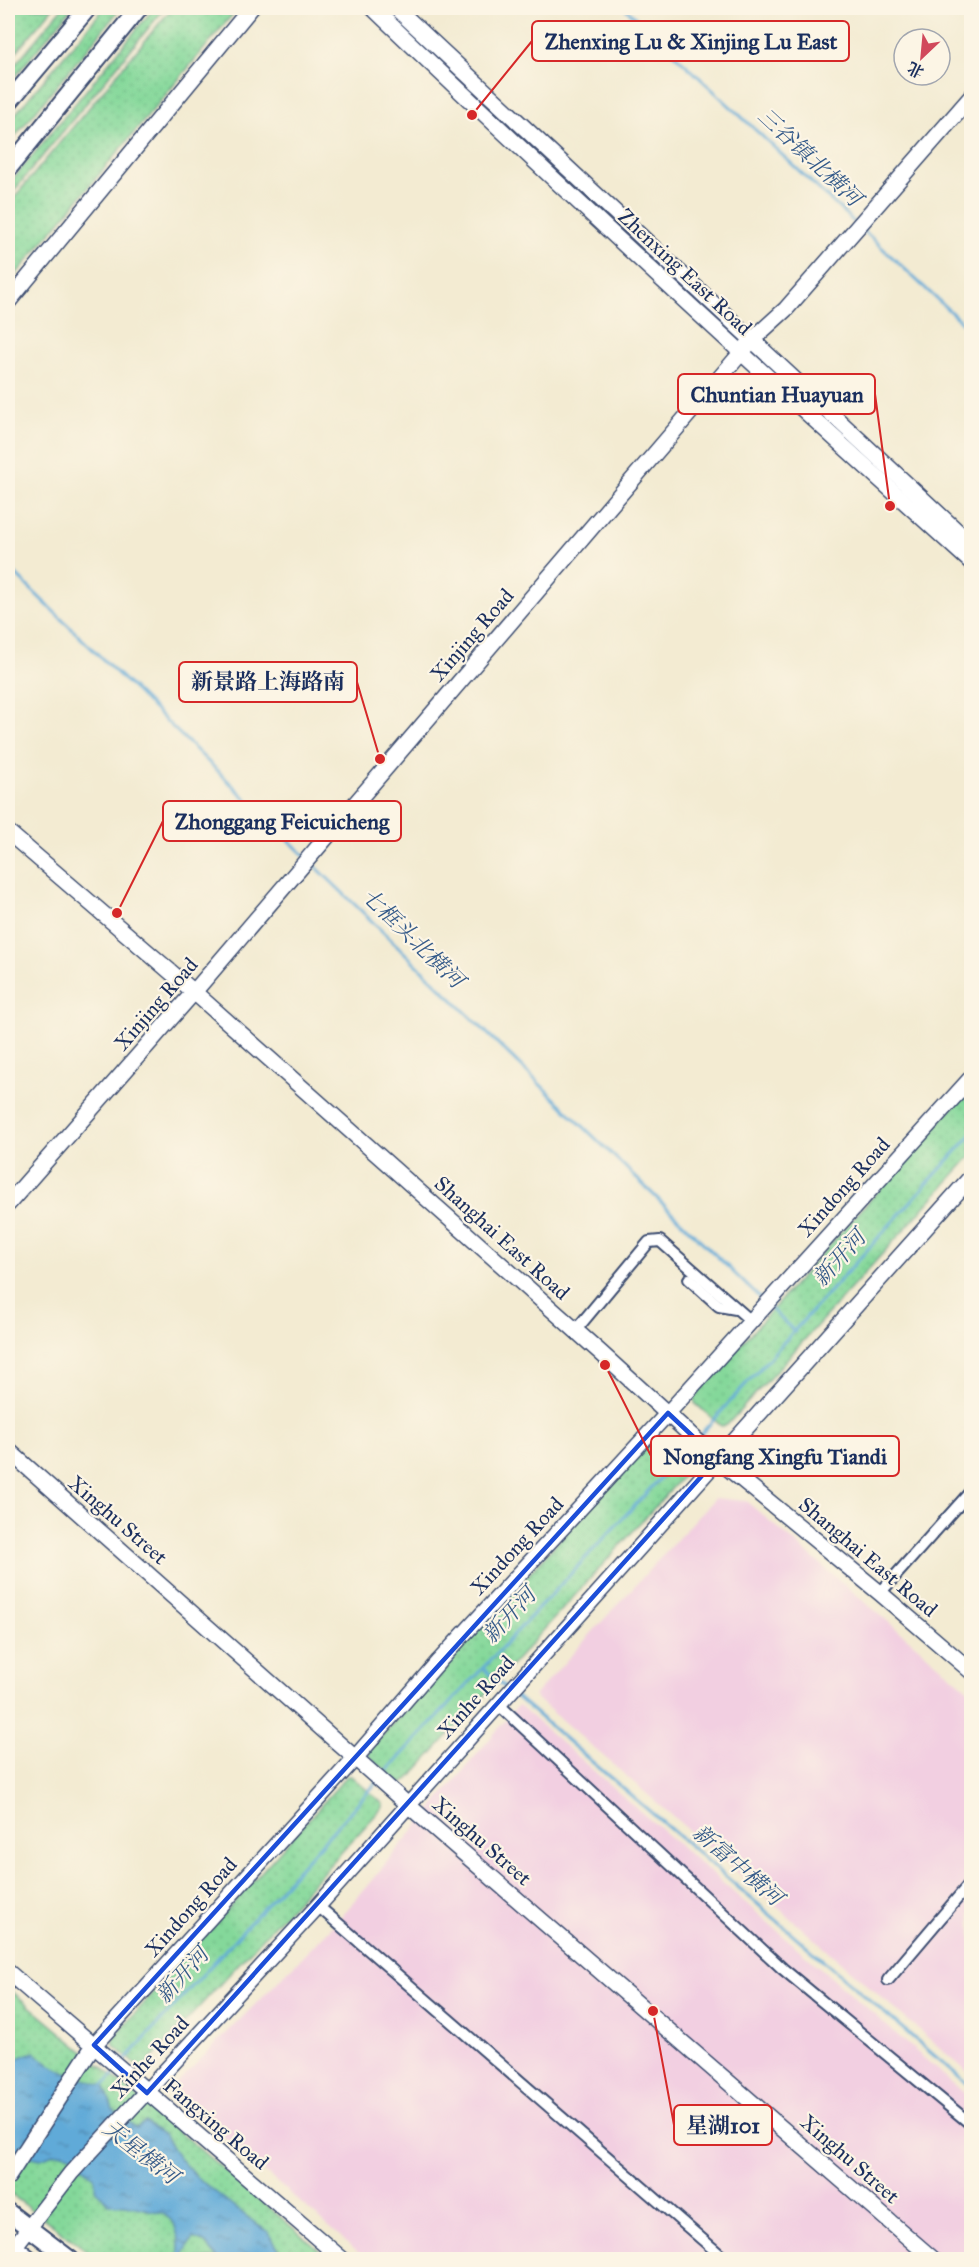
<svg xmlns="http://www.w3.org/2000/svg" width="979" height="2267" font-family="'IM FELL Great Primer','Noto Serif SC',serif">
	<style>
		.built { fill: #f2cfe1 }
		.grass { fill: url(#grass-dots); stroke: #50847c; stroke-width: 1.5 }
		.water { fill: url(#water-ripples); stroke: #3e6c9b; stroke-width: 1.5 }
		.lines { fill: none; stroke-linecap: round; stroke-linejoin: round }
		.stream { stroke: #61aad8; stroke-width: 3 }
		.street-casing { stroke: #3b4b6f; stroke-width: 14 }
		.secondary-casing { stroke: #3b4b6f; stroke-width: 18 }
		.primary-casing { stroke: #3b4b6f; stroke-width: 20 }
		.street { stroke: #fff; stroke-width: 10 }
		.secondary { stroke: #fff; stroke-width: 15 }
		.primary { stroke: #fff; stroke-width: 16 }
		.marked { fill: none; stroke: #1d4ed8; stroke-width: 4.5; stroke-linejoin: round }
		.labels { text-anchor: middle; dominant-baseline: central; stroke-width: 4.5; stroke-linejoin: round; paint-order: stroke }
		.street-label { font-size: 21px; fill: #1b2f5e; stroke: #fcf5e5 }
		.water-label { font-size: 22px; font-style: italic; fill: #345a89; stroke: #fcf5e5 }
		.leader { fill: none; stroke: #d62828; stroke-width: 2 }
		.callout-dot { fill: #d62828; stroke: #fcf5e5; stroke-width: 2 }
		.callout { fill: #fcf5e5; stroke: #d62828; stroke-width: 2 }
		.callout-label { font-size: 22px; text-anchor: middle; font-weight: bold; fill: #1b2f5e }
	</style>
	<defs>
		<pattern id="grass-dots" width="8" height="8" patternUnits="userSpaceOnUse" patternTransform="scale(1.5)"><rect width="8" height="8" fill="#84d89a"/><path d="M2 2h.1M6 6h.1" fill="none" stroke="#71ba87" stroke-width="1.8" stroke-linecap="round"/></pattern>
		<pattern id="water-ripples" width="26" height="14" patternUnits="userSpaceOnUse" patternTransform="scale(1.5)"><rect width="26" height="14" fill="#61aad8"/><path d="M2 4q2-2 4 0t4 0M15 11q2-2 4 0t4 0" fill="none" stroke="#4f8bb2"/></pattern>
	</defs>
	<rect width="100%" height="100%" fill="#fcf5e5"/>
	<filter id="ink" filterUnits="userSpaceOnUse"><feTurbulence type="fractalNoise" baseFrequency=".0167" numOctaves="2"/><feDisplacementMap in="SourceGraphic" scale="12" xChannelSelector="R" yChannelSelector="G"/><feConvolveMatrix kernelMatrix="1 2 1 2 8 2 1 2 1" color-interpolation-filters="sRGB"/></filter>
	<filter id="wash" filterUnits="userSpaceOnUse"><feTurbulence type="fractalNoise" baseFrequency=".008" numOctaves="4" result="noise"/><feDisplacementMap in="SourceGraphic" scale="24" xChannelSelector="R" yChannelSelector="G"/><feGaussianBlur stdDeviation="1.35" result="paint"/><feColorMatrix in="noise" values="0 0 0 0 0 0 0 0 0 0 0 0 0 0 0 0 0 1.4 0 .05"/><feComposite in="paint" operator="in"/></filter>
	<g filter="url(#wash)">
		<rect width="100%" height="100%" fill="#f3ebd2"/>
		<g class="built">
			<path d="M715 1498 746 1501 971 1692V2075L534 1696Z"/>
			<path d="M518 1705 971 2099V2259H367L169 2091 336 1923Z"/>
		</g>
		<g class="grass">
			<path d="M8 8H53L8 62Z"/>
			<path d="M62 8H72L8 85V73Z"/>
			<path d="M104 8H121L8 145V123Z"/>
			<path d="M154 8H165L8 198V185Z"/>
			<path d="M172 8H238L8 284V205Z"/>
			<path d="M971 1087V1156L727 1425 721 1426 695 1403 694 1397Z"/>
			<path d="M654 1436C668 1437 687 1453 692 1466L407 1781 401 1784 369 1756 368 1751Z"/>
			<path d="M347 1776H351L383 1804V1807L142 2069 114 2046 113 2038Z"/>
			<path d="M8 1988 330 2259H98L8 2192Z"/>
		</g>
		<path class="water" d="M34 2052C56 2072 76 2078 104 2085L113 2109 136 2128 145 2122 165 2136 178 2157 195 2176 259 2226 268 2231 285 2259H218L204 2242 193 2238 184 2253 185 2259H179V2239L174 2223 163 2213 126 2205 108 2204 97 2191 94 2178 71 2155 63 2153 53 2154 41 2159 8 2152V2055L18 2058Z"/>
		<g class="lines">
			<g class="stream">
				<path d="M625 8 854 222"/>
				<path d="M861 228 972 332"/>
				<path d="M8 567 305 856"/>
				<path d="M312 863 763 1301"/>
				<path d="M770 1308 795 1332"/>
				<path d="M698 1437 972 1134"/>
				<path d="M483 1668 506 1688"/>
				<path d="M513 1694 972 2088"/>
				<path d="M383 1775 692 1444"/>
				<path d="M122 2064 377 1782"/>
				<path d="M102 2087 116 2072"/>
			</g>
		</g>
	</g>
	<g filter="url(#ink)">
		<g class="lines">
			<g class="street-casing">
				<g id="street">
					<path d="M689 1279 719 1306 736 1309"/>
					<path d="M575 1331 649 1242 660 1241 751 1321"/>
					<path d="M880 1593 972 1490"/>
					<path d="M498 1704 783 1969 972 2125"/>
					<path d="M318 1906 726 2260"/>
					<path d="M888 1980 972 1881"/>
				</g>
			</g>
			<g class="secondary-casing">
				<g id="secondary">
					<path d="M373 8C569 196 770 380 972 563"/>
					<path d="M396 8 972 545"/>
					<path d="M8 302 251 8"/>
					<path d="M8 832 194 992 601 1353 717 1459 880 1593 972 1672"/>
					<path d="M8 1204 194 992 753 339 786 309 972 96"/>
					<path d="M8 1450 408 1805 934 2260"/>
					<path d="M8 1972 343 2260"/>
					<path d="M8 2177 94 2045 356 1757 439 1661 668 1413 972 1077"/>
					<path d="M8 2255 71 2173 318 1906 972 1176"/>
				</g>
			</g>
			<g class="primary-casing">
				<g id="primary">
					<path d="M8 103 88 8"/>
					<path d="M8 169 139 8"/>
					<path d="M8 2212 71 2260"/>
					<path d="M8 2242 31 2260"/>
				</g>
			</g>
			<use href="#street" class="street"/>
			<use href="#secondary" class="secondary"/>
			<use href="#primary" class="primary"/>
		</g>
	</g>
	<path class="marked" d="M668 1413 717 1459 147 2093 94 2045Z"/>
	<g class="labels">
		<g class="street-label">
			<text transform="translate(685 272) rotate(43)">Zhenxing East Road</text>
			<text transform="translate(472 635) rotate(-49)">Xinjing Road</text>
			<text transform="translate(156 1004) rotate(-49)">Xinjing Road</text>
			<text transform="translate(844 1187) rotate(-48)">Xindong Road</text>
			<text transform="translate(502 1238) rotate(42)">Shanghai East Road</text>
			<text transform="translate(118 1520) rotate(41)">Xinghu Street</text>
			<text transform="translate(517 1546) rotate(-47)">Xindong Road</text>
			<text transform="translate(868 1557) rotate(40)">Shanghai East Road</text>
			<text transform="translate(476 1697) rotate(-48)">Xinhe Road</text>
			<text transform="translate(482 1841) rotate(41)">Xinghu Street</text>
			<text transform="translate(191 1907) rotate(-48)">Xindong Road</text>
			<text transform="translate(150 2057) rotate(-47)">Xinhe Road</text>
			<text transform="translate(216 2124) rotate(40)">Fangxing Road</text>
			<text transform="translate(850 2159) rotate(41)">Xinghu Street</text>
		</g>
		<g class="water-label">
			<text transform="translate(810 157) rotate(43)">三谷镇北横河</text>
			<text transform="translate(413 938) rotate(44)">七框头北横河</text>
			<text transform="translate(839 1258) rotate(-48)">新开河</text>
			<text transform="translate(509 1615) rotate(-47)">新开河</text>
			<text transform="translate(738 1865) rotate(41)">新富中横河</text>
			<text transform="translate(182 1975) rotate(-48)">新开河</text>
			<text transform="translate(141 2152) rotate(38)">天星横河</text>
		</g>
	</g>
	<path class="leader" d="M472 115L532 41M890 506L875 394M380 759L357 682M117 913L163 821M605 1365L651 1456M653 2011L674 2125"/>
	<g class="callout-dot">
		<circle cx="472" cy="115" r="6"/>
		<circle cx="890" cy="506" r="6"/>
		<circle cx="380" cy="759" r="6"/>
		<circle cx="117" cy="913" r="6"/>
		<circle cx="605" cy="1365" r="6"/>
		<circle cx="653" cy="2011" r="6"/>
	</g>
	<g class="callout">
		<rect x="532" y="21" width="317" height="40" rx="6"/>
		<rect x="678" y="374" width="197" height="40" rx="6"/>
		<rect x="179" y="662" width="178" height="40" rx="6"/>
		<rect x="163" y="801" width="238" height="40" rx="6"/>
		<rect x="651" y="1436" width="248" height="40" rx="6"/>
		<rect x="674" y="2105" width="98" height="40" rx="6"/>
	</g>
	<g class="callout-label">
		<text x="691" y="49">Zhenxing Lu &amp; Xinjing Lu East</text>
		<text x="777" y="402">Chuntian Huayuan</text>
		<text x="268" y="689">新景路上海路南</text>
		<text x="282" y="829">Zhonggang Feicuicheng</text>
		<text x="775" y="1464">Nongfang Xingfu Tiandi</text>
		<text x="723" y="2133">星湖101</text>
	</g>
	<rect width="979" height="2267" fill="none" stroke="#fcf5e5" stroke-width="30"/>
	<g transform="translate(922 57) rotate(206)"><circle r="28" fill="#fcf5e5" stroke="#a2a6af" stroke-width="1.5"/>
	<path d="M0-4.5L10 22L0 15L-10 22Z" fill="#d1495b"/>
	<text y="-9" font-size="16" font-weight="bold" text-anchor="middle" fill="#1b2f5e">北</text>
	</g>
</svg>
